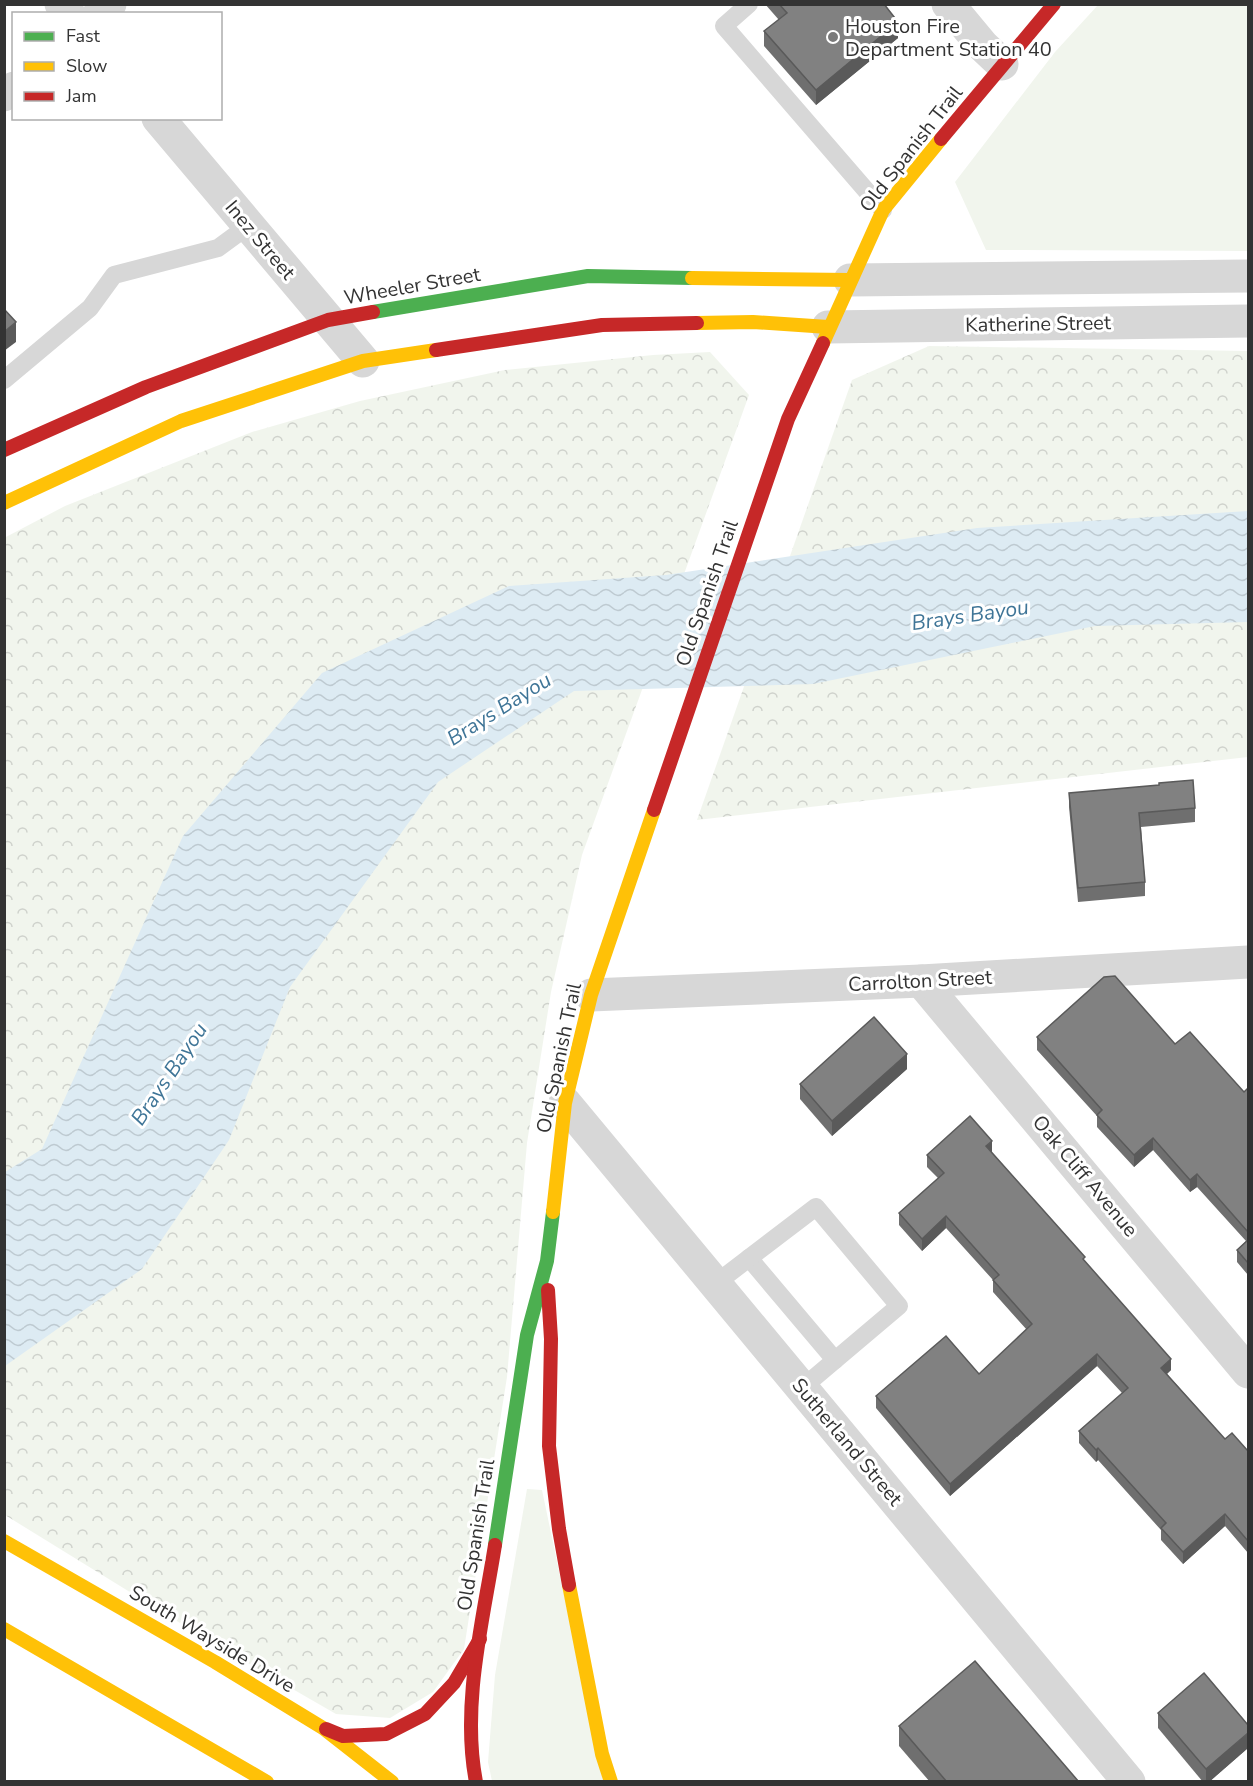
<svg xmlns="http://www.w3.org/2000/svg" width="1253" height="1786" font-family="'Nunito Sans',sans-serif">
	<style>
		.grass { fill: #f1f5ed }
		.park { fill: url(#park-crowns) }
		.water { fill: url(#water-waves) }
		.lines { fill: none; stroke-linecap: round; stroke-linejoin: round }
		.lane { stroke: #d7d7d7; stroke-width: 18 }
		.street { stroke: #d7d7d7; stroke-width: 33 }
		.fast { stroke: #4caf50; stroke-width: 14 }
		.slow { stroke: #ffc107; stroke-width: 14 }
		.jam { stroke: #c62828; stroke-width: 14 }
		.wall { fill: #6f6f6f }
		.shaded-wall { fill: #5a5a5a }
		.building { fill: #818181; stroke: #5a5a5a; stroke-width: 1.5 }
		.poi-dot { fill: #7a7a7a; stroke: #fff; stroke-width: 2 }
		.labels { text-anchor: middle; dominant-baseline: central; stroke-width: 6; stroke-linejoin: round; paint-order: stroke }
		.poi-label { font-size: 20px; fill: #333; stroke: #fff; text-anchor: start }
		.street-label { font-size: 20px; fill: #333; stroke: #fff }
		.water-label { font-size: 21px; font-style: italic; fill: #3f7597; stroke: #fff }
	</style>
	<defs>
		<pattern id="park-crowns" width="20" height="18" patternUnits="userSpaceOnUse" patternTransform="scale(1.5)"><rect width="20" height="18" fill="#f1f5ed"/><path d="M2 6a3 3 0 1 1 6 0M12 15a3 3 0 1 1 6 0" fill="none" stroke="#cfd2cc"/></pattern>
		<pattern id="water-waves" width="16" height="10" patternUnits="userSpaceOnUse" patternTransform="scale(1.5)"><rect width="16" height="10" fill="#ddebf3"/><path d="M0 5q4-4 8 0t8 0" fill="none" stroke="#becad1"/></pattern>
	</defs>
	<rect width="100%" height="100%" fill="#fff"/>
	<g class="grass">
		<path d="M1098 5H1248V251L986 250 955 182 1055 52Z"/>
		<path d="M527 1489 542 1490 603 1781H492L488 1762 495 1675Z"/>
	</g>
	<g class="park">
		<path d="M929 346 1248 351V757L697 820 852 380Z"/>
		<path d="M710 352 749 395 582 855 551 992 527 1143 507 1377 464 1649 433 1692 390 1718 336 1714 206 1639 5 1515 4 538 65 506 252 432 360 401 505 370 653 355Z"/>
	</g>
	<path class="water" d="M1248 511V622L1095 626 813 684 574 691 438 782 290 987 229 1140 142 1269 5 1366V1172L42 1149 183 836 322 673 509 586 666 575 977 528Z"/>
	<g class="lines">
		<g class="lane">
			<path d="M749 4 724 26 883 210"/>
			<path d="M4 380 90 308 114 275 218 248 248 226"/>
			<path d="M749 1258 835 1360"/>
			<path d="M715 1284 816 1207 899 1306 802 1388"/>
		</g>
		<g class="street">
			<path d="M61 4 69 14"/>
			<path d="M948 4 983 46 1002 64"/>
			<path d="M99 14 110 4"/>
			<path d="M4 95 14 88"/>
			<path d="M158 118 363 361"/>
			<path d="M850 280 1248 276"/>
			<path d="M828 327 1248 321"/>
			<path d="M921 981 1248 1372"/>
			<path d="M591 995 921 981 1248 962"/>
			<path d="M565 1103 1129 1782"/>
		</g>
		<g class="fast">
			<path d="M373 312 588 276 692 278"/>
			<path d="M495 1545 527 1335 547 1261 553 1212"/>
		</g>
		<g class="slow">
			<path d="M692 278 850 280"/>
			<path d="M697 323 753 322 828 327"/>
			<path d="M823 343 883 210 941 139"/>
			<path d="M4 503 181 421 363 361 436 350"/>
			<path d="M553 1212 565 1103 591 995 654 810"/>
			<path d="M4 1541 215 1662 323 1728 392 1782"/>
			<path d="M569 1585 602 1754 611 1782"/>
			<path d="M4 1629 267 1782"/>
		</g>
		<g class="jam">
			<path d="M941 139 1054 4"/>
			<path d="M436 350 602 325 697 323"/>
			<path d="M4 450 146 387 328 320 373 312"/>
			<path d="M654 810 788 419 823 343"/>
			<path d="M548 1290 551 1339 549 1446 559 1529 569 1585"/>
			<path d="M326 1729 343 1736 386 1734 425 1714 454 1683 480 1639"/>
			<path d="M476 1782C461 1705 483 1621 495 1545"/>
		</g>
	</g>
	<g class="wall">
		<path d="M765 4H884L898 38 816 105 764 46V31L779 20Z"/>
		<path d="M1069 793 1195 808V822L1141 827 1145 882V896L1078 902 1069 807Z"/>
		<path d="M1037 1037 1175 1044 1244 1092 1248 1088V1275L1237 1262V1250L1246 1241 1197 1187 1190 1192 1153 1150 1134 1167 1097 1127V1116L1037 1050Z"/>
		<path d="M907 1069 832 1136 800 1099V1084Z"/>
		<path d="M992 1153 1085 1263 1171 1370 1167 1374 1225 1439 1248 1451V1553L1225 1526 1183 1564 1161 1540V1530L1098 1460 1096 1462 1079 1443V1431L1122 1393 1097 1366 950 1496 876 1408V1396L979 1374 1027 1330 993 1292V1280L946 1228 922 1251 899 1225V1213L938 1178 927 1167V1155Z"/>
		<path d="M1158 1713 1248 1748 1209 1782H1203L1158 1728Z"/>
		<path d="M899 1726 1079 1782H930L899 1746Z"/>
	</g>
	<g class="shaded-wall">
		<path d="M898 22V38L816 105V90Z"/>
		<path d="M16 322V342L4 351V332Z"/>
		<path d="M907 1054V1069L832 1136V1121Z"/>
		<path d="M1153 1138V1150L1134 1167V1155Z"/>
		<path d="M992 1141V1153L986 1146Z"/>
		<path d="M1197 1174V1187L1190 1192V1180Z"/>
		<path d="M946 1216V1228L922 1251V1239Z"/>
		<path d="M1097 1354V1366L950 1496V1484Z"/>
		<path d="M1171 1359V1370L1161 1379V1368Z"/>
		<path d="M1098 1448V1460L1096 1462V1450Z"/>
		<path d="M1225 1514V1526L1183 1564V1552Z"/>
		<path d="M1248 1733V1748L1209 1782H1206V1769Z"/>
	</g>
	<g class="building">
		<path d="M779 4H884L898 22 816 90 764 31 787 13Z"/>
		<path d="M4 309 16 322 4 332Z"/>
		<path d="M1193 780 1195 808 1139 813 1145 882 1078 888 1069 793 1159 785V783Z"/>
		<path d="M1115 976 1175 1044 1190 1032 1244 1092 1248 1088V1232L1197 1174 1190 1180 1153 1138 1134 1155 1097 1115 1102 1110 1037 1037 1104 977Z"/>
		<path d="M874 1017 907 1054 832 1121 800 1084Z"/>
		<path d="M970 1116 992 1141 986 1146 1085 1257 1083 1259 1171 1359 1161 1368 1225 1439 1232 1433 1248 1451V1541L1225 1514 1183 1552 1161 1528 1166 1523 1098 1448 1096 1450 1079 1431 1128 1388 1097 1354 950 1484 876 1396 946 1336 979 1374 1032 1324 993 1280 999 1275 946 1216 922 1239 899 1213 944 1173 927 1155Z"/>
		<path d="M1248 1240V1263L1237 1250Z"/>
		<path d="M975 1661 1079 1782H947L899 1726Z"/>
		<path d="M1204 1673 1248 1725V1733L1206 1769 1158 1713Z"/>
	</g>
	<circle class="poi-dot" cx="833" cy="37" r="6"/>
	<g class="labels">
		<g class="poi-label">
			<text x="845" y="26">Houston Fire<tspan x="845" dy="23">Department Station 40</tspan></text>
		</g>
		<g class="street-label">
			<text transform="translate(911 149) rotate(-52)">Old Spanish Trail</text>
			<text transform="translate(260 240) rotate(50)">Inez Street</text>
			<text transform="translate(412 286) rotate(-10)">Wheeler Street</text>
			<text transform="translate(1038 324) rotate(-1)">Katherine Street</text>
			<text transform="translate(707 593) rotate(-71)">Old Spanish Trail</text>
			<text transform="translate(920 981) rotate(-3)">Carrolton Street</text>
			<text transform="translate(559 1058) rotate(-78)">Old Spanish Trail</text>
			<text transform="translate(1085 1176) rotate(50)">Oak Cliff Avenue</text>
			<text transform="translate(847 1442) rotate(50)">Sutherland Street</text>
			<text transform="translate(476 1535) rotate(-81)">Old Spanish Trail</text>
			<text transform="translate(212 1639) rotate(31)">South Wayside Drive</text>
		</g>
		<g class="water-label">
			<text transform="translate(970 615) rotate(-8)">Brays Bayou</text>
			<text transform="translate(499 709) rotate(-32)">Brays Bayou</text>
			<text transform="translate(169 1074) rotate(-56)">Brays Bayou</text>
		</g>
	</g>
	<rect width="1253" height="1786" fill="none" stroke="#333333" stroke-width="12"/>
	<rect x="12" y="12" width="210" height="108" fill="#ffffff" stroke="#adadad" stroke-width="1.5"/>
	<rect x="24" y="32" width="30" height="9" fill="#4caf50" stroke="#adadad" stroke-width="1.5"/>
	<text x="66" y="42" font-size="18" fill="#333333">Fast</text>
	<rect x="24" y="62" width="30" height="9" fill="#ffc107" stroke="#adadad" stroke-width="1.5"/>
	<text x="66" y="72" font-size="18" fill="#333333">Slow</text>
	<rect x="24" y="92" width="30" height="9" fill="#c62828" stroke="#adadad" stroke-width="1.5"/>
	<text x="66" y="102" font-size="18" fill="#333333">Jam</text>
</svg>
